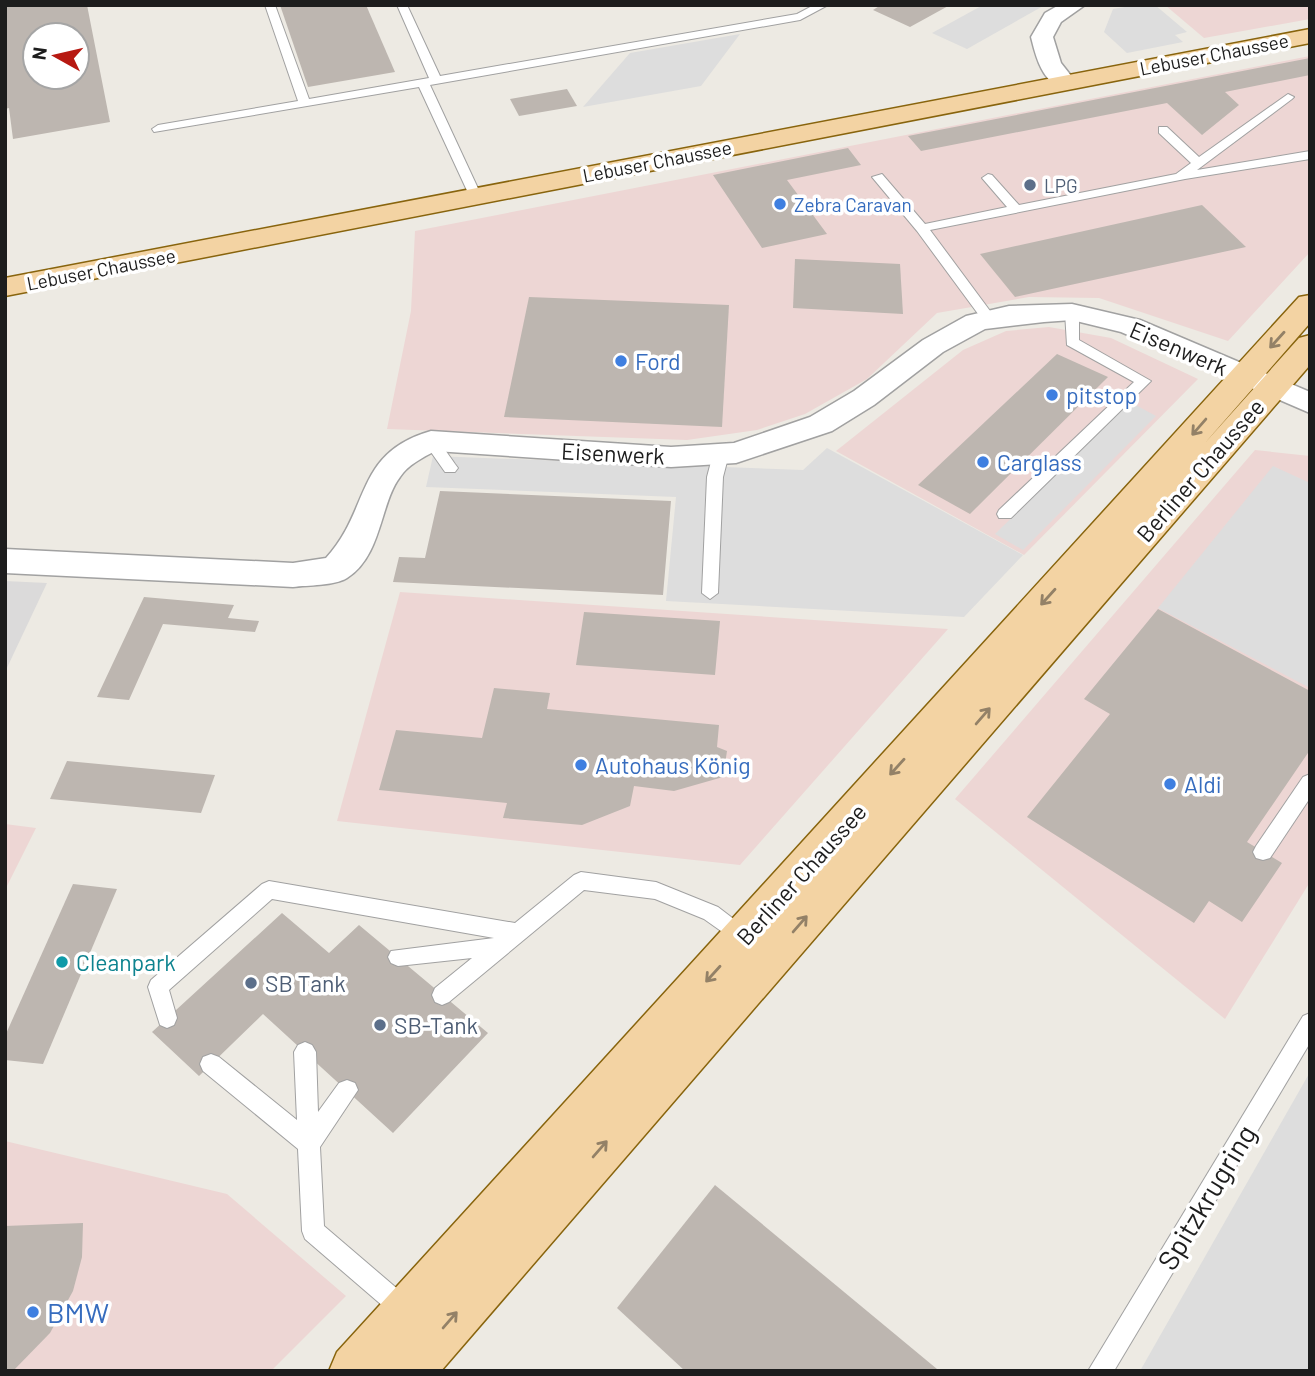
<svg xmlns="http://www.w3.org/2000/svg" width="1315" height="1376" font-family="Barlow,sans-serif">
	<style>
		.residential { fill: #dbdada }
		.commercial { fill: #edd6d4 }
		.parking { fill: #ddd }
		.building { fill: #bdb6b0; fill-rule: evenodd }
		.lines { fill: none; stroke-linecap: round; stroke-linejoin: round }
		.service-casing { stroke: #a1a1a1; stroke-width: 2 }
		.minor-casing { stroke: #a1a1a1; stroke-width: 3 }
		.primary-casing { stroke: #88640d; stroke-width: 3 }
		.service { fill: #fff; fill-rule: evenodd }
		.minor { fill: #fff; fill-rule: evenodd }
		.primary { fill: #f3d3a3; fill-rule: evenodd }
		.oneway { stroke: #938167 }
		.service-dot { fill: #5c6f8a; stroke: #fff; stroke-width: 2.5 }
		.shop-dot { fill: #3f7fe0; stroke: #fff; stroke-width: 2.5 }
		.culture-dot { fill: #0f9aa8; stroke: #fff; stroke-width: 2.5 }
		.labels { text-anchor: middle; dominant-baseline: central; stroke-width: 7; stroke-linejoin: round; paint-order: stroke }
		.far-street-label { font-size: 19px; fill: #1d1d1d; stroke: #fff }
		.far-service-label { font-size: 19px; fill: #4e5e75; stroke: #fff; text-anchor: start }
		.far-shop-label { font-size: 19px; fill: #366cbe; stroke: #fff; text-anchor: start }
		.street-label { font-size: 23px; fill: #1d1d1d; stroke: #fff }
		.shop-label { font-size: 23px; fill: #366cbe; stroke: #fff; text-anchor: start }
		.culture-label { font-size: 23px; fill: #0d838f; stroke: #fff; text-anchor: start }
		.service-label { font-size: 23px; fill: #4e5e75; stroke: #fff; text-anchor: start }
		.near-street-label { font-size: 28px; fill: #1d1d1d; stroke: #fff }
		.near-shop-label { font-size: 28px; fill: #366cbe; stroke: #fff; text-anchor: start }
	</style>
	<rect width="100%" height="100%" fill="#edeae3"/>
	<path class="residential" d="M5 581 47 583 5 672Z"/>
	<g class="commercial">
		<path d="M1165 5H1310V19L1204 38Z"/>
		<path d="M1310 56V252L1228 341 1099 298 1029 297 937 313 867 379 805 414 757 430 687 440 387 429 411 311 415 231Z"/>
		<path d="M1049 327 1111 338 1198 379 1024 555 836 451 963 350 1006 331Z"/>
		<path d="M1255 450 1310 456V882L1225 1019 955 799Z"/>
		<path d="M400 592 948 629 740 865 337 821Z"/>
		<path d="M5 824 36 828 5 890Z"/>
		<path d="M5 1141 227 1194 346 1296 271 1371H5Z"/>
	</g>
	<g class="parking">
		<path d="M983 5H1045L967 49 932 33Z"/>
		<path d="M1136 5H1155L1187 32 1175 35 1183 42 1127 53 1104 32 1113 9Z"/>
		<path d="M740 34 701 86 583 107 630 53Z"/>
		<path d="M1130 402 1156 416 1023 550 995 534Z"/>
		<path d="M827 448 1023 555 964 617 666 601 676 497 426 487 433 456 803 470Z"/>
		<path d="M1273 466 1310 483V688L1158 608Z"/>
		<path d="M1310 1072V1371H1140Z"/>
	</g>
	<g class="building">
		<path d="M5 5H87L110 122 13 139 9 108 5 109ZM35 35H77V77H35Z"/>
		<path d="M280 5H366L395 72 308 87Z"/>
		<path d="M881 5H950L910 27 873 10Z"/>
		<path d="M1310 58V75L1225 92 1239 105 1202 135 1167 103 921 151 908 136Z"/>
		<path d="M567 89 577 106 519 116 510 99Z"/>
		<path d="M848 148 861 165 787 180 827 234 762 248 713 175Z"/>
		<path d="M1202 205 1246 247 1015 297 980 254Z"/>
		<path d="M795 259 900 264 903 314 793 308Z"/>
		<path d="M529 297 729 305 722 427 504 417Z"/>
		<path d="M1057 354 1108 377 970 514 918 485Z"/>
		<path d="M440 491 671 501 663 595 393 582 399 557 425 558Z"/>
		<path d="M144 597 234 605 228 618 259 621 255 632 163 624 129 700 97 697Z"/>
		<path d="M1158 609 1310 691V750L1247 842 1282 863 1242 922 1209 901 1194 923 1027 817 1110 714 1084 699Z"/>
		<path d="M584 612 720 621 715 675 576 665Z"/>
		<path d="M494 688 550 693 547 709 719 725 717 747 727 751 723 777 674 791 634 786 630 806 582 825 503 818 507 803 379 790 396 730 482 738Z"/>
		<path d="M67 761 215 775 201 813 50 799Z"/>
		<path d="M73 884 117 889 43 1064 5 1060V1036Z"/>
		<path d="M282 913 329 953 359 925 488 1033 393 1133 263 1014 199 1076 152 1032Z"/>
		<path d="M715 1185 937 1369 936 1371H685L617 1308Z"/>
		<path d="M83 1223 82 1257 73 1291 50 1333 13 1371H5V1226Z"/>
	</g>
	<g class="lines">
		<g class="service-casing">
			<g id="service">
				<path d="M265 5H275L309 99 429 78 397 5H407L440 76 797 14 814 5H828L800 20 430 85 482 197 476 201 470 197 419 87 154 132 152 129 158 125 298 101Z"/>
				<path d="M1288 94 1294 97 1292 99 1197 170 1310 151V159L1185 179 930 230 996 319 989 323 984 322 917 231 872 177 882 174 925 224 1007 207 982 178 988 174 992 175 1019 205 1176 174 1191 163 1159 133V127H1167L1199 157Z"/>
				<path d="M1072 308 1079 312V340L1151 381 1011 518H999L997 514 999 510 1134 382 1067 345 1065 312Z"/>
				<path d="M431 436 436 437 455 464 458 468 455 472H445L426 445 423 441 426 437Z"/>
				<path d="M721 449 729 454 723 477 718 593 710 599 702 593 707 477 713 454Z"/>
				<path d="M1310 774V798L1270 858 1263 860 1256 858 1253 852 1256 846 1303 777Z"/>
				<path d="M581 872 656 882 718 907 752 933 755 939 752 945 745 948 704 919 655 899 584 890 449 1002 442 1005 435 1002 432 995 435 988 472 958 398 966 391 963 388 957 391 951 494 938 272 899 169 990 177 1018 174 1025 167 1028 160 1025 148 987 151 980 262 884 269 881 515 923 574 875Z"/>
				<path d="M1310 1013V1043L1114 1371H1088L1303 1016Z"/>
				<path d="M305 1042 312 1045 316 1052 318 1112 339 1083 347 1080 355 1083 358 1090 320 1147 324 1226 414 1303 418 1311 414 1319 406 1323 398 1319 305 1239 302 1231 298 1149 203 1071 200 1064 203 1057 211 1054 219 1057 297 1120 294 1052 298 1045Z"/>
			</g>
		</g>
		<g class="minor-casing">
			<g id="minor">
				<path d="M1059 5H1085L1061 22 1053 37 1061 63 1076 82 1065 89C1042 83 1036 57 1031 37L1045 13Z"/>
				<path d="M1072 304 1140 320 1310 392V413L1121 332 1072 320 1044 322 985 329 943 352 874 405 832 431 736 463 671 467 435 451C422 458 408 465 400 477 380 503 382 556 347 578 334 586 308 585 293 587L5 573V549L293 563 326 558C371 509 354 453 431 431L671 447 734 443 810 417 854 391 923 340 966 316 1009 306Z"/>
			</g>
		</g>
		<g class="primary-casing">
			<g id="primary">
				<path d="M1310 29V43L5 296V278Z"/>
				<path d="M1310 295V323L1204 444 1299 338 1310 335V365L441 1371H329L337 1352 1299 297Z"/>
			</g>
		</g>
		<use href="#service" class="service"/>
		<use href="#minor" class="minor"/>
		<use href="#primary" class="primary"/>
	</g>
	<defs><path id="oneway-shaft" d="M-6 0H5M1.5-3L5.5 0L1.5 3" fill="none" stroke-width="1.6" stroke-linecap="round" stroke-linejoin="round" transform="scale(1.75)"/></defs>
	<g class="oneway">
		<use href="#oneway-shaft" transform="translate(1277 340) rotate(132)"/>
		<use href="#oneway-shaft" transform="translate(1199 427) rotate(131)"/>
		<use href="#oneway-shaft" transform="translate(1048 597) rotate(132)"/>
		<use href="#oneway-shaft" transform="translate(983 716) rotate(-49)"/>
		<use href="#oneway-shaft" transform="translate(897 767) rotate(132)"/>
		<use href="#oneway-shaft" transform="translate(800 924) rotate(-49)"/>
		<use href="#oneway-shaft" transform="translate(713 974) rotate(132)"/>
		<use href="#oneway-shaft" transform="translate(600 1149) rotate(-49)"/>
		<use href="#oneway-shaft" transform="translate(450 1320) rotate(-49)"/>
	</g>
	<g class="service-dot">
		<circle cx="1030" cy="185" r="7"/>
		<circle cx="251" cy="983" r="7"/>
		<circle cx="380" cy="1025" r="7"/>
	</g>
	<g class="shop-dot">
		<circle cx="780" cy="204" r="7"/>
		<circle cx="621" cy="361" r="7"/>
		<circle cx="1052" cy="395" r="7"/>
		<circle cx="983" cy="462" r="7"/>
		<circle cx="581" cy="765" r="7"/>
		<circle cx="1170" cy="784" r="7"/>
		<circle cx="33" cy="1312" r="7"/>
	</g>
	<circle class="culture-dot" cx="62" cy="962" r="7"/>
	<g class="labels">
		<g class="far-street-label">
			<text transform="translate(1214 54) rotate(-11)">Lebuser Chaussee</text>
			<text transform="translate(657 161) rotate(-11)">Lebuser Chaussee</text>
			<text transform="translate(101 269) rotate(-11)">Lebuser Chaussee</text>
		</g>
		<g class="far-service-label">
			<text x="1044" y="185">LPG</text>
		</g>
		<g class="far-shop-label">
			<text x="794" y="204">Zebra Caravan</text>
		</g>
		<g class="street-label">
			<text transform="translate(1179 348) rotate(23)">Eisenwerk</text>
			<text transform="translate(613 453) rotate(3)">Eisenwerk</text>
			<text transform="translate(1200 470) rotate(-49)">Berliner Chaussee</text>
			<text transform="translate(801 874) rotate(-48)">Berliner Chaussee</text>
		</g>
		<g class="shop-label">
			<text x="635" y="361">Ford</text>
			<text x="1066" y="395">pitstop</text>
			<text x="997" y="462">Carglass</text>
			<text x="595" y="765">Autohaus König</text>
			<text x="1184" y="784">Aldi</text>
		</g>
		<g class="culture-label">
			<text x="76" y="962">Cleanpark</text>
		</g>
		<g class="service-label">
			<text x="265" y="983">SB Tank</text>
			<text x="394" y="1025">SB-Tank</text>
		</g>
		<g class="near-street-label">
			<text transform="translate(1206 1197) rotate(-59)">Spitzkrugring</text>
		</g>
		<g class="near-shop-label">
			<text x="47" y="1312">BMW</text>
		</g>
	</g>
	<rect width="1315" height="1376" fill="none" stroke="#1d1d1d" stroke-width="14"/>
	<g transform="translate(56 56) rotate(278)"><circle r="33" fill="#ffffff" stroke="#a5a5a5" stroke-width="2"/>
	<path d="M0-5L12 26L0 18L-12 26Z" fill="#b71912"/>
	<text y="-10" font-size="19" font-weight="bold" text-anchor="middle" fill="#1d1d1d">N</text>
	</g>
</svg>
